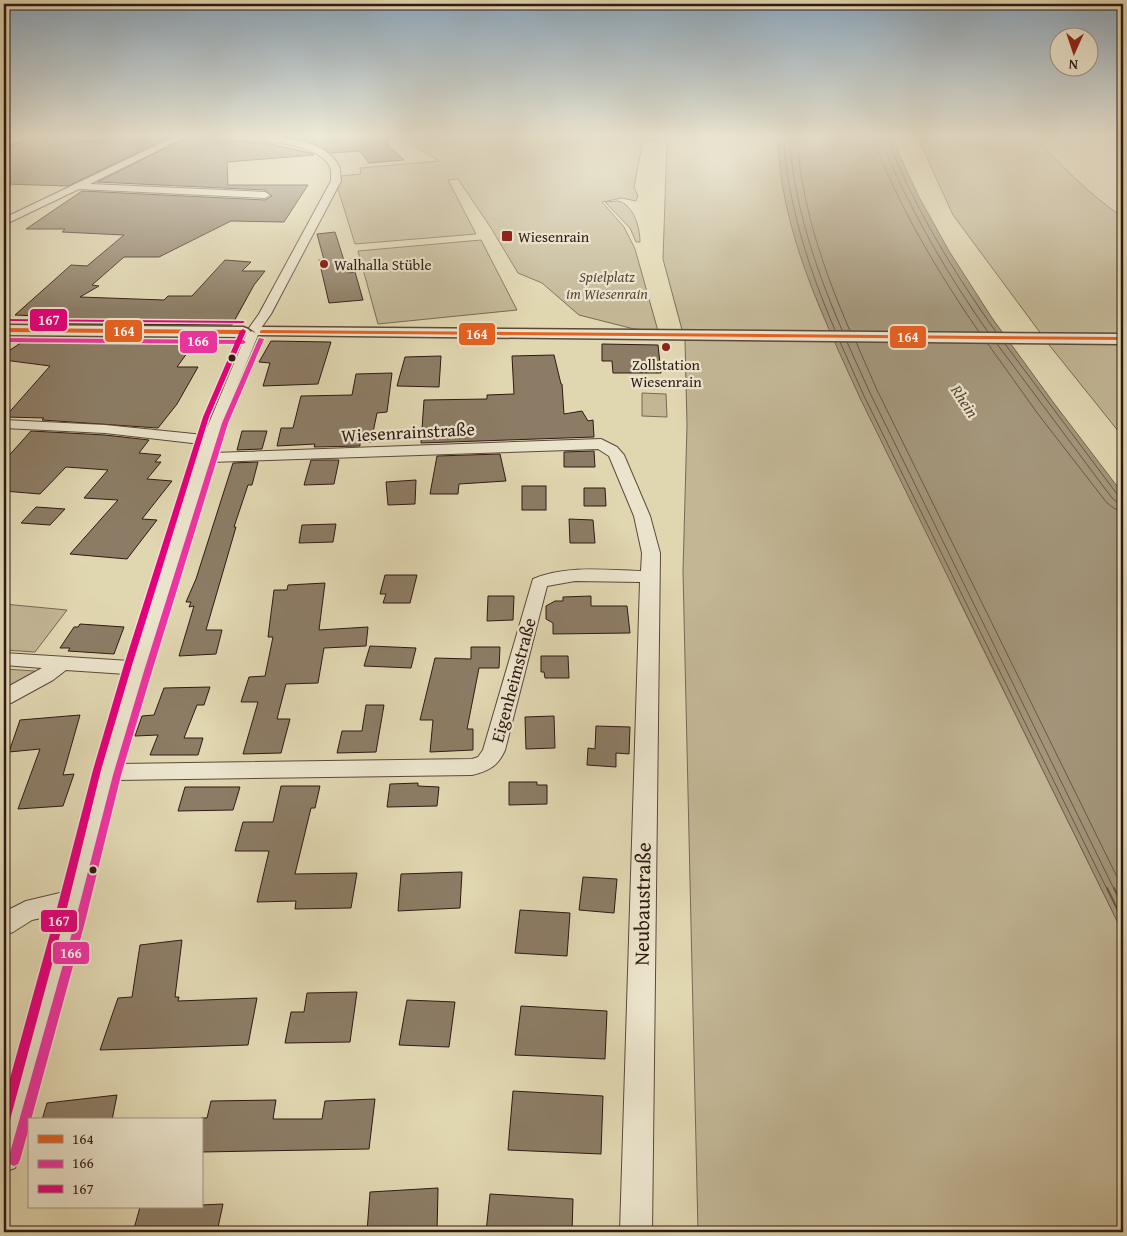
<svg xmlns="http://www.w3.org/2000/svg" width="1127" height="1236" font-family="'Gentium Book Plus',serif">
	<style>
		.green { fill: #c2b695; stroke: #796854 }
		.water { fill: #a4967b; stroke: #766451 }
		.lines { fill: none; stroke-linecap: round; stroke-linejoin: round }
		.shore-far1 { stroke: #6a5847; stroke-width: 1 }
		.shore { stroke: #6a5847; stroke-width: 2 }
		.building { fill: #8c7c65; stroke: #301a13 }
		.minor-casing { stroke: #5c493a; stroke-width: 2 }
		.tertiary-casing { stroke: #5c493a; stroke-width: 3 }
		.minor { fill: #ebe4cc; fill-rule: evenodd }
		.tertiary { fill: #ebe4cc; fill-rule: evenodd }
		.bus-1-casing { stroke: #ebe4cc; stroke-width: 3 }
		.bus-2-casing { stroke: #ebe4cc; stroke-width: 3 }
		.bus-3-casing { stroke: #ebe4cc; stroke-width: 3 }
		.bus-1 { fill: #e86121; fill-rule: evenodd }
		.bus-2 { fill: #f033a3; fill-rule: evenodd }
		.bus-3 { fill: #e5007d; fill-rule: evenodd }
		.poi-dot { fill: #8f2418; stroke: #ebe4cc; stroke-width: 2 }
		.bus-dot { fill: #301a13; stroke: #ebe4cc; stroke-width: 2 }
		.labels { text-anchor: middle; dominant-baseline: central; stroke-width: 4.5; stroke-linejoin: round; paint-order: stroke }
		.far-poi-label { font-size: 15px; fill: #301a13; stroke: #ebe4cc; text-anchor: start }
		.far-park-label { font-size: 15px; font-style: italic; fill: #5c493a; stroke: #ebe4cc }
		.far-water-label { font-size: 16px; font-style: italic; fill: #594537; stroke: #ebe4cc }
		.street-label { font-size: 18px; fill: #301a13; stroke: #ebe4cc }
		.near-street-label { font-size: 21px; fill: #301a13; stroke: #ebe4cc }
		.line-badge { stroke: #ebe4cc; stroke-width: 2 }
		.badge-label { font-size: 14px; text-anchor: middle; font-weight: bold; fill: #fff }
	</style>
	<rect width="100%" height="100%" fill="#e0d6b0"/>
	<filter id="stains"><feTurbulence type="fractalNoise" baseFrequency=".004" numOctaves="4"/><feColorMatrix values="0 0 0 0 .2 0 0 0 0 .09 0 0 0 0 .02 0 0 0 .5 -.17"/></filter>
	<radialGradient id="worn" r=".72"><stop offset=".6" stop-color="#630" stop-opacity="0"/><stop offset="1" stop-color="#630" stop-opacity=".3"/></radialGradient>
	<g class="green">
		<path d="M391 136H778V152L955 592 1123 933V1232H698L683 571 687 425 685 341 663 259 667 141 643 140 634 187 638 196 636 201 622 198 602 202 624 227 635 249 658 331 634 329 579 315 542 283 518 273 491 228 458 179 448 180 476 234 355 244 338 189 341 176 361 174 360 168 439 161 416 147Z"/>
		<path d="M917 136H1035C1062 166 1089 195 1123 217V437L1050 346 953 215Z"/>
		<path d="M618 201C634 205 640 228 640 242H636L630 228 605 202Z"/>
		<path d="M481 240 517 310 378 324 358 251Z"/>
		<path d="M642 393 666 394 667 417 642 416Z"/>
		<path d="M4 604 67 610 35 652 4 650Z"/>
		<path d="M4 669 35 671 37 675 4 692Z"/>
	</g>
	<path class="water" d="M778 136H894L899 154 919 197 949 251 992 318 1053 402 1123 494V933L860 398C823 316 779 228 778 136Z"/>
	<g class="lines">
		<g class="shore-far1">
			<path d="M783 136C788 204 808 267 835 330"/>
			<path d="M789 136C794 205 815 267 842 330"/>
			<path d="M797 136C801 205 823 268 850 331"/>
			<path d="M875 136C877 155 887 172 895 190 919 240 948 287 979 332"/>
			<path d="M883 136C886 157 896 175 905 193 929 242 957 288 988 332"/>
			<path d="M889 136C892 154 901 170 908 186 933 238 963 285 996 332"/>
			<path d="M840 342 864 396 1107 889"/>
			<path d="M847 342 870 393 1114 889"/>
			<path d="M856 342 877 390 1123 889"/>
			<path d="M988 344 1038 414 1107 503 1115 509 1123 510"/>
			<path d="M997 344 1112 498 1117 502 1123 503"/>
			<path d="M1005 344 1117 494 1123 496"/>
		</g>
		<g class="shore">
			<path d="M1107 888 1123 921"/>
			<path d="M1114 888 1123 907"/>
			<path d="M1122 888 1123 890"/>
		</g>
	</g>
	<g class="building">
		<path d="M114 136H172L68 186 4 184V148L36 137 100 142Z"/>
		<path d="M279 136H388L389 146 404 160 369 163 360 151 331 153 320 146 305 141Z"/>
		<path d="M188 137 270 144 311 153 314 155 227 162 228 185H308L284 222 231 221 159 257H124L92 285 99 286 80 297 164 300 168 296H192L225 260 251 262 242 271H265L254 285 232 325 51 324 62 317 15 315 71 265 87 266 124 235 62 232 65 229H26L82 191 265 200 272 196 265 190 97 182Z"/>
		<path d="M335 232 348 273 355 272 363 300 329 303 319 260H324L317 234Z"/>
		<path d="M30 337 198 338 177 367H198L177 404 158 428 42 420 44 418 5 417 50 366 4 360V354Z"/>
		<path d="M271 341 331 342 318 384 263 386 270 363 259 362Z"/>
		<path d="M602 344 658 345 661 373H613L612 361H602Z"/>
		<path d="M554 355 561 384H562L564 414 582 411 588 421 593 420 594 437 421 443 424 400 487 399V395L514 394 512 356Z"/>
		<path d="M441 356 439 387 397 386 405 357Z"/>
		<path d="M392 373 387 412 377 413 371 442H360V446L314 447 315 444 277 446 281 428H293L301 396 352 395 356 374Z"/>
		<path d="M31 431 105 435 149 440 139 453 161 455 155 462H161L147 479 172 481 142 519 157 520 127 559 70 554 118 500 84 498 108 470 66 467 40 494 4 491V461Z"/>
		<path d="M242 431H267L262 449 237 450Z"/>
		<path d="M594 451 595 467H564V452Z"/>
		<path d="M500 454 506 481 459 484 458 494H430L437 456Z"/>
		<path d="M311 460H339L334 484 304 485Z"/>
		<path d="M258 462 252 485H248L234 527H236L206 630H222L216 654 179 656 194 606 189 607 191 602H186L196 579 233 463Z"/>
		<path d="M416 480 415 504 388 505 386 482Z"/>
		<rect x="522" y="486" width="24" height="24"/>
		<path d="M584 488H605L606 506H584Z"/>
		<path d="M36 507 65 509 50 525 21 523Z"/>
		<path d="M569 519 593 520 595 543H570Z"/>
		<path d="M336 524 333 542 299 543 302 525Z"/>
		<path d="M385 575H417L410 603H383L386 594H380Z"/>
		<path d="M325 583 319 630 368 627 366 646 324 648 318 683 286 684 277 719H290L281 753 243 754 258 702H241L249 677 265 676 273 637H268L274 590H287L288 585Z"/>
		<path d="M488 596H514L513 620 487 621Z"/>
		<path d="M591 596V606H627L630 633 553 634V623L546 619V606L555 601H563V597Z"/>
		<path d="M80 624 124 627 114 654 68 651 70 648H60L74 627H78Z"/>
		<path d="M370 646 416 648 411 668 364 666Z"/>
		<path d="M471 647H500L499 668H479L467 729H473V750L430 752 433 720H420L435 658 471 659Z"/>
		<path d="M541 656H568L569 678H545L544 672H541Z"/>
		<path d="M210 687 204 705H197L184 738H203L198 755H150L158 735 135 736 142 716 154 715 164 688Z"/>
		<path d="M366 705H384L376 752 337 753 342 731H362Z"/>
		<path d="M80 715 63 775 74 774 63 806 18 809 40 749 9 752 20 720Z"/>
		<path d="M554 716 555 748 526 749 525 717Z"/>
		<path d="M596 726 630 727 629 754 616 753V767L587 765 588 748 595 749Z"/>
		<path d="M509 782H537V785H547V804L509 805Z"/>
		<path d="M418 783V786L439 787 437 806 387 807 390 784Z"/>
		<path d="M281 786H320L315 808H311L295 874 357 873 351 908 295 909 296 901 257 902 269 851H235L243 822H273Z"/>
		<path d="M185 787H240L233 810 178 811Z"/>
		<path d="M462 872 460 908 398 911 401 874Z"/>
		<path d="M583 877 617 879 614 913 579 910Z"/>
		<path d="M520 910 570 913 567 956 515 953Z"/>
		<path d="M182 940 175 997H179L178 1001 257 998 248 1045 100 1050 118 998 132 997 140 945Z"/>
		<path d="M357 992 350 1042 285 1043 291 1012H304L307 993Z"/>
		<path d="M407 1000 455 1002 449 1047 399 1045Z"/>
		<path d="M521 1006 607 1011 605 1059 515 1055Z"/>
		<path d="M513 1091 603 1096 601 1154 508 1150Z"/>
		<path d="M117 1095 112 1120H42L47 1103Z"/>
		<path d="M375 1099 369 1149 201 1152V1118H207L211 1101 276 1100 273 1119H322L325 1101Z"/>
		<path d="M438 1188 437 1232H367L370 1192Z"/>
		<path d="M490 1194 573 1199 572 1232H486Z"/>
		<path d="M223 1204 217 1232H133L140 1207H201V1205Z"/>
	</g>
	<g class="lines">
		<g class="minor-casing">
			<g id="minor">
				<path d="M20 136H34L4 146V140Z"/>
				<path d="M176 136H187L90 184 265 192 270 195 265 198 79 189 4 225V218Z"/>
				<path d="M228 136C258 136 323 134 339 166 341 170 340 176 341 181L271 314 259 331 255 332 249 328 259 314 331 181C331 176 332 170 329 165 315 141 257 141 232 139Z"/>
				<path d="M252 331 258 335 223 420 213 453 601 439 617 447 624 455 650 516 660 553 652 1232H620L640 582 575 581 547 586 505 750C498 766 489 771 472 775L116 780 83 919 19 1157 15 1168 4 1172V1106L59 914 32 920 13 932 4 935V912L26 901 64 892 96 772 126 674 66 670 53 680 11 703 4 705V689L42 668 4 665V653L130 661 201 444 105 433 4 428V420L105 425 204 435 246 335ZM598 449 609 456 634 516 642 553 641 571C606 570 566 565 533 579L483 750 478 757 472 759 120 764 210 462Z"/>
			</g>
		</g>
		<g class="tertiary-casing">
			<g id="tertiary">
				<path d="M4 325 243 327 248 329 251 332 248 335 243 337 4 335Z"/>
				<path d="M262 327 1123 334V344L257 335 254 332 257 329Z"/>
			</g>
		</g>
		<use href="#minor" class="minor"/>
		<use href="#tertiary" class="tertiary"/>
		<g class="bus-1-casing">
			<g id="bus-1">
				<path d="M4 328 243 330 246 332 243 334 4 332Z"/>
				<path d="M262 330 1123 337V340L260 333V331Z"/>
			</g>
		</g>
		<g class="bus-2-casing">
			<g id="bus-2">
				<path d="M4 338 243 340 246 342 243 344 4 342Z"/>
				<path d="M259 338 264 339 228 423 152 671 121 775 85 922 31 1120H29V1128L20 1160 18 1164 14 1166 10 1164 8 1160 75 922 113 775 144 671 222 423Z"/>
			</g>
		</g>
		<g class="bus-3-casing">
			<g id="bus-3">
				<path d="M4 319 243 321 245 322 243 323 4 321Z"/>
				<path d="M243 329 246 331 209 417 132 665 101 770 65 916 10 1120 8 1124 4 1126V1100L55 916 93 770 124 665 203 417 240 331Z"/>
			</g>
		</g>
		<use href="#bus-1" class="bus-1"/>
		<use href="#bus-2" class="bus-2"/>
		<use href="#bus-3" class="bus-3"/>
	</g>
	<linearGradient id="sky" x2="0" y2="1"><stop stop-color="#8da8bc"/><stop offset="0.44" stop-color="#f1eddb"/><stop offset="1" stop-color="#f1eddb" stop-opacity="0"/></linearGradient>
	<rect width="1127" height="309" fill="url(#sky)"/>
	<g class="poi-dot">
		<rect x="501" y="230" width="12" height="12" rx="2.5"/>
		<circle cx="324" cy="264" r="5"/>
		<circle cx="666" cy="347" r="5"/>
	</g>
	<g class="bus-dot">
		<circle cx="232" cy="358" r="4.5"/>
		<circle cx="93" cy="870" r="4.5"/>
	</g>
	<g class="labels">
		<g class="far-poi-label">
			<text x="518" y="236">Wiesenrain</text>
			<text x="334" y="264">Walhalla Stüble</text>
			<text x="666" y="364" text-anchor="middle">Zollstation<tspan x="666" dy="17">Wiesenrain</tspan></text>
		</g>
		<g class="far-park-label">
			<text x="607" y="276">Spielplatz<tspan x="607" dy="17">im Wiesenrain</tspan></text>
		</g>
		<g class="far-water-label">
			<text transform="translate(965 401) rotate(57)">Rhein</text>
		</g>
		<g class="street-label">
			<text transform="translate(408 432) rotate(-3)">Wiesenrainstraße</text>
			<text transform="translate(513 680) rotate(-75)">Eigenheimstraße</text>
		</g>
		<g class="near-street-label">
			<text transform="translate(642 904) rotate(-89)">Neubaustraße</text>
		</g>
	</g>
	<g class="line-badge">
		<rect x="29" y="308" width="39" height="24" rx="5" fill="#e5007d"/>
		<rect x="104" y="319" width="39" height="24" rx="5" fill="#e86121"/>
		<rect x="458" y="322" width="38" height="24" rx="5" fill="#e86121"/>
		<rect x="889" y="325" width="38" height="24" rx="5" fill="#e86121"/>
		<rect x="179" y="330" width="39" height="24" rx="5" fill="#f033a3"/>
		<rect x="40" y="909" width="38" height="24" rx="5" fill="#e5007d"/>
		<rect x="52" y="941" width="38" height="24" rx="5" fill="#f033a3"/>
	</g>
	<g class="badge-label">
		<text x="49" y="325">167</text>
		<text x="124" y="336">164</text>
		<text x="477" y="339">164</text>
		<text x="908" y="342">164</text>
		<text x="198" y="346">166</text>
		<text x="59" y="926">167</text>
		<text x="71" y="958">166</text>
	</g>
	<rect width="1127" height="1236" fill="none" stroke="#e0d6b0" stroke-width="20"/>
	<rect x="5" y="5" width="1117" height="1226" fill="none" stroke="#301a13" stroke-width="2.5"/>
	<rect x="10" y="10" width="1107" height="1216" fill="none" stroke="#301a13"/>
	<rect x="28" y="1118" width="175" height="90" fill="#ebe4cc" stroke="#a09382"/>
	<rect x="38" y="1135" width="25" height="8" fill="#e86121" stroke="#a09382"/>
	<text x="72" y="1144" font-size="15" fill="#301a13">164</text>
	<rect x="38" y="1160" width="25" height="8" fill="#f033a3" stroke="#a09382"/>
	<text x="72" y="1168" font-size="15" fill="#301a13">166</text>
	<rect x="38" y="1185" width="25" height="8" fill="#e5007d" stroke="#a09382"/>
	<text x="72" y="1194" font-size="15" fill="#301a13">167</text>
	<g transform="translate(1074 52) rotate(183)"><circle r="24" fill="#ebe4cc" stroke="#a09382"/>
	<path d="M0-4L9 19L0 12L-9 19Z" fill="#8f2418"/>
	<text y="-8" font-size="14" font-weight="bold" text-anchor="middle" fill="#301a13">N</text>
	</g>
	<rect width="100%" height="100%" filter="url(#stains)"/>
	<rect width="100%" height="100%" fill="url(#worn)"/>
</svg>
